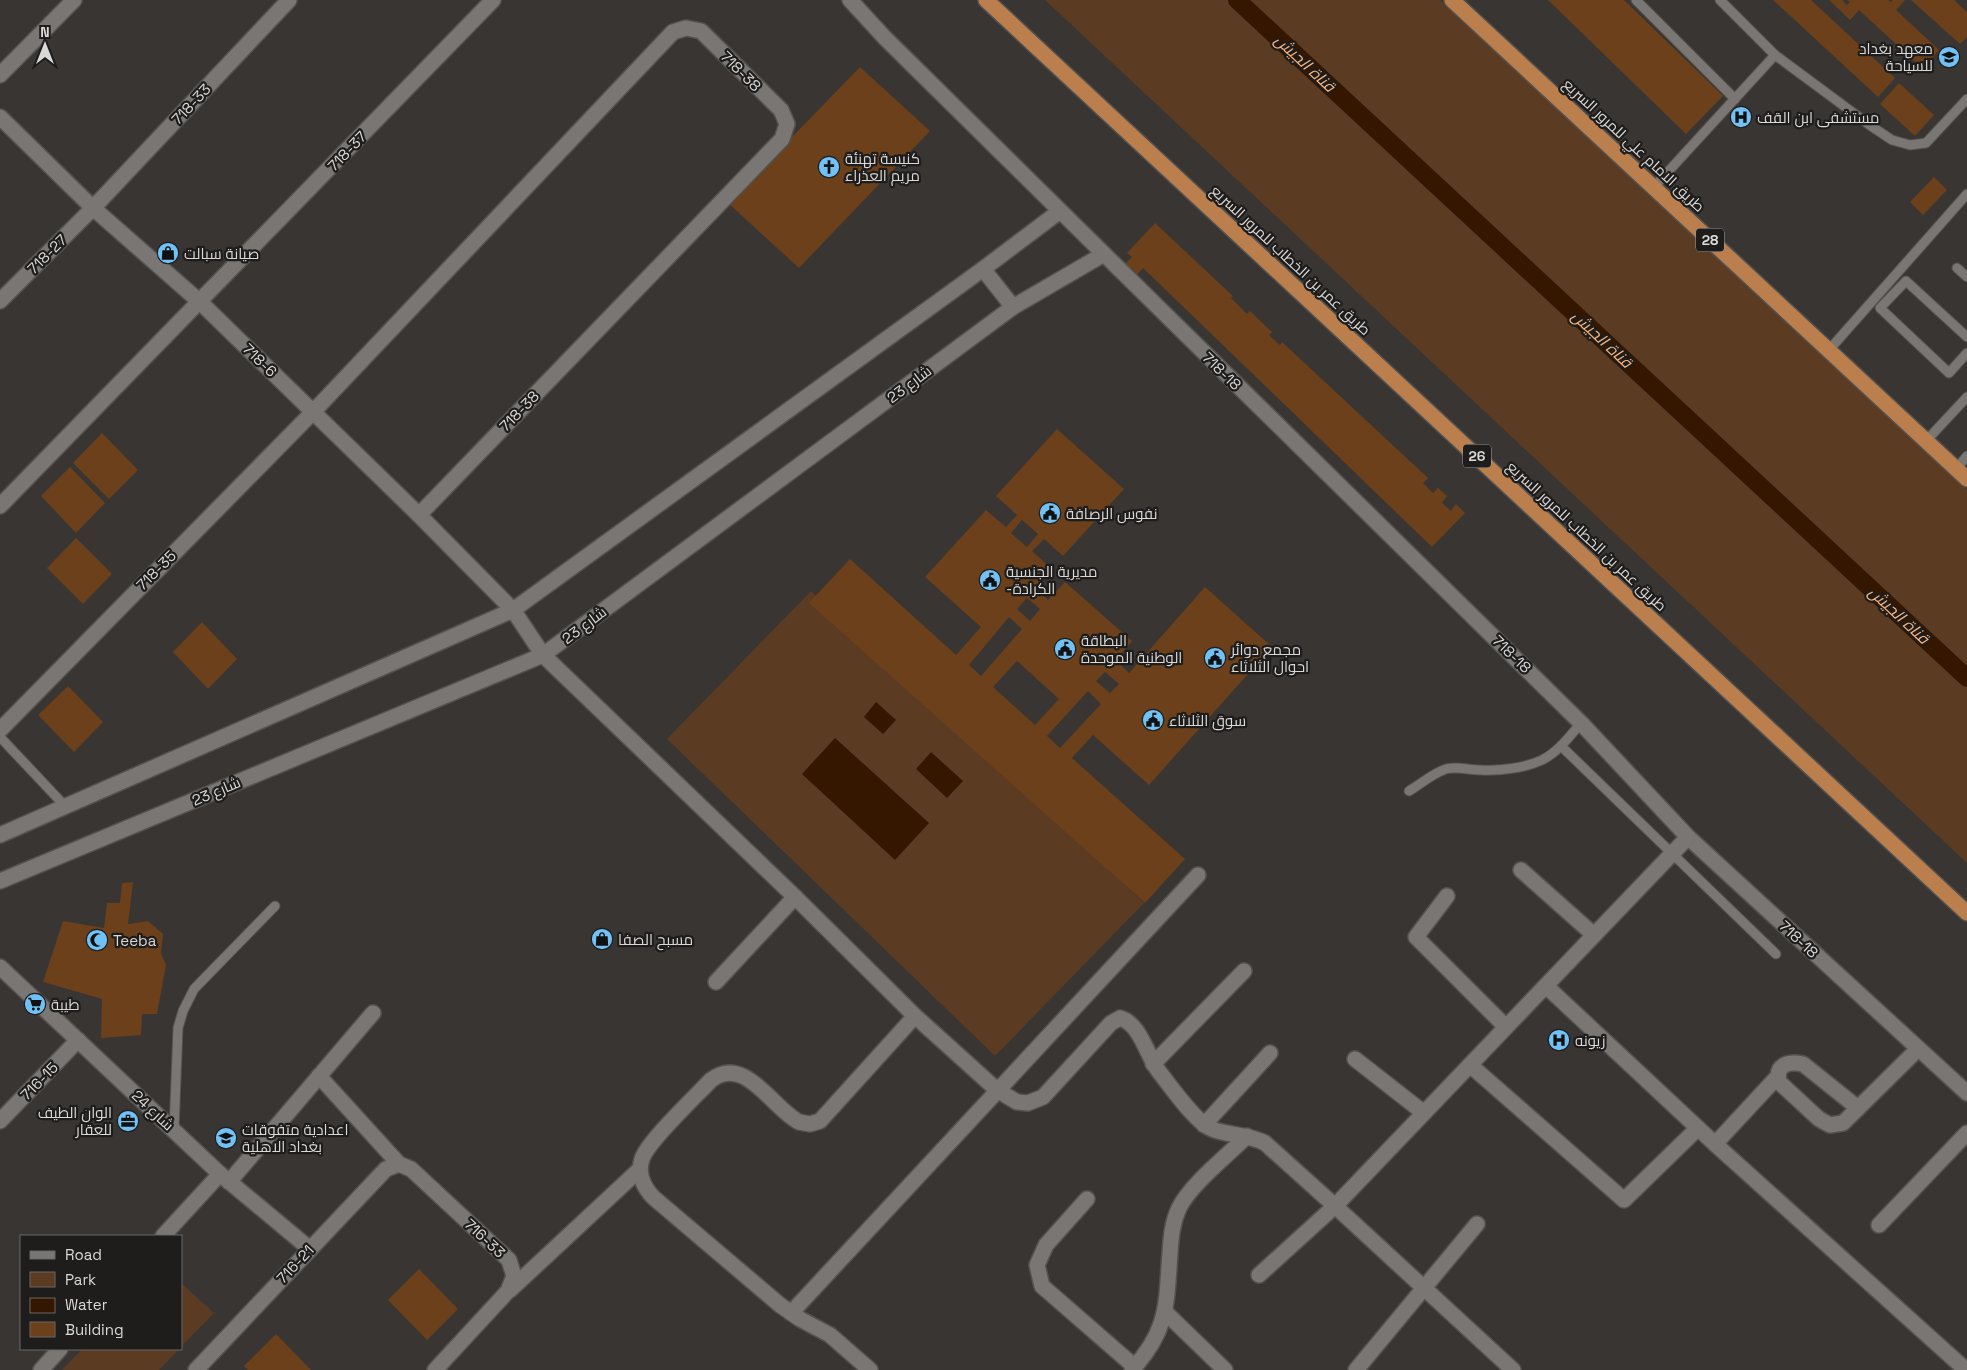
<svg xmlns="http://www.w3.org/2000/svg" width="1967" height="1370" font-family="'Space Grotesk',Cairo,sans-serif">
	<style>
		.green { fill: #5b3b21 }
		.water { fill: #351700 }
		.lines { fill: none; stroke-linecap: round; stroke-linejoin: round }
		.canal { stroke: #351700; stroke-width: 18 }
		.building { fill: #6b401a; fill-rule: evenodd }
		.service-casing { stroke: #54524f; stroke-width: 11 }
		.minor-casing { stroke: #54524f; stroke-width: 18 }
		.motorway-casing { stroke: #54524f; stroke-width: 18 }
		.service { stroke: #797673; stroke-width: 9 }
		.minor { stroke: #797673; stroke-width: 15 }
		.motorway { stroke: #bb7f4e; stroke-width: 15 }
		.labels { text-anchor: middle; dominant-baseline: central; stroke-width: 4.5; stroke-linejoin: round; paint-order: stroke }
		.shield { fill: #1e1d1c; stroke: #a2a19f; stroke-width: 1 }
		.shield-label { font-size: 14px; font-weight: bold; fill: #dbd9d7 }
		.poi-label { font-size: 15px; fill: #dbd9d7; stroke: #1e1d1c; text-anchor: start }
		.street-label { font-size: 15px; fill: #dbd9d7; stroke: #1e1d1c }
		.water-label { font-size: 16px; font-style: italic; fill: #fbb47c; stroke: #1e1d1c }
	</style>
	<rect width="100%" height="100%" fill="#383533"/>
	<g class="green">
		<path d="M1045 0H1440L1967 489V863Z"/>
		<path d="M811 591 1144 903 995 1056 667 739Z"/>
		<path d="M181 1283 214 1313 181 1347Z"/>
		<path d="M82 1349H179L159 1370H62Z"/>
	</g>
	<g class="water">
		<path d="M876 702 896 720 883 734 864 717Z"/>
		<path d="M835 738 929 823 895 860 802 774Z"/>
		<path d="M931 752 963 781 947 798 916 769Z"/>
	</g>
	<g class="lines">
		<path class="canal" d="M1237 0 1967 678"/>
	</g>
	<g class="building">
		<path d="M1548 0H1624L1723 96 1686 134Z"/>
		<path d="M1773 0H1811L1895 78 1878 97Z"/>
		<path d="M1829 0H1842L1847 5 1850 2 1847 0H1888L1891 2 1893 0H1905L1896 10 1939 50 1923 69 1859 10 1850 20Z"/>
		<path d="M1911 0H1954L1967 12V37L1960 44Z"/>
		<path d="M860 67 930 131 799 268 728 203Z"/>
		<path d="M1899 83 1934 115 1915 136 1880 104Z"/>
		<path d="M1934 177 1947 190 1923 215 1910 202Z"/>
		<path d="M1155 223 1233 296 1231 298 1247 314 1250 311 1272 332 1269 335 1280 345 1282 342 1428 478 1423 483 1433 493 1438 488 1447 496 1442 503 1451 511 1456 504 1465 513 1432 547 1143 268 1137 275 1125 264 1132 257 1127 253Z"/>
		<path d="M1057 429 1124 489 1063 556 1044 539 1032 551 1053 570 1035 588 1048 600 1065 582 1132 641 1116 660 1129 673 1205 587 1272 647 1149 785 1093 735 1072 758 1185 859 1145 903 809 603 850 559 956 655 981 627 925 577 986 510 1006 527 1017 515 996 496ZM1022 520 1038 534 1027 547 1011 533ZM1027 598 1040 609 1030 621 1017 609ZM1009 617 1022 629 981 676 969 665ZM1017 661 1059 699 1035 725 993 687ZM1105 672 1119 684 1110 693 1096 681ZM1088 691 1101 704 1060 748 1047 736Z"/>
		<path d="M102 433 138 470 109 499 73 463Z"/>
		<path d="M70 467 105 503 76 533 41 496Z"/>
		<path d="M76 538 112 574 83 604 47 568Z"/>
		<path d="M202 622 237 659 208 689 173 652Z"/>
		<path d="M68 686 103 722 74 752 38 715Z"/>
		<path d="M133 882 128 924 148 921 163 934 161 953 166 965 157 1014H142L141 1035 101 1038 102 999 43 982 63 921 104 928 107 903H120L122 883Z"/>
		<path d="M419 1269 458 1309 427 1340 388 1300Z"/>
		<path d="M276 1334 311 1370H248L244 1366Z"/>
	</g>
	<g class="lines">
		<g class="service-casing">
			<g id="service">
				<path d="M1636 0 1735 99"/>
				<path d="M1775 55 1871 126 1892 140 1910 145 1926 143 1967 99"/>
				<path d="M1654 187 1775 55 1720 0"/>
				<path d="M1957 268 1967 277"/>
				<path d="M1967 337 1906 281 1880 308 1949 373 1967 353"/>
				<path d="M1829 350 1967 194"/>
				<path d="M1926 441 1967 397"/>
				<path d="M1956 469 1967 456"/>
				<path d="M0 737 65 806"/>
				<path d="M1561 746 1776 954"/>
				<path d="M1409 791C1421 784 1433 773 1446 769 1457 766 1469 770 1481 770 1499 771 1525 768 1542 760 1558 752 1570 736 1581 723"/>
				<path d="M174 1130 178 1028 183 1011 194 989 275 906"/>
			</g>
		</g>
		<g class="minor-casing">
			<g id="minor">
				<path d="M850 0 885 38 1104 254 1581 723 1688 837 1967 1093"/>
				<path d="M0 75 74 0"/>
				<path d="M0 117 93 208 200 302 419 515 513 610 543 655 795 897 915 1016 997 1090 1017 1102 1028 1103 1043 1097 1111 1023 1120 1018C1141 1024 1147 1057 1160 1073 1172 1088 1196 1123 1212 1129 1230 1136 1248 1134 1265 1143L1335 1206 1513 1370"/>
				<path d="M983 269 1013 307"/>
				<path d="M0 301 93 208 289 0"/>
				<path d="M0 506 493 0"/>
				<path d="M0 730 313 412 673 32 686 28 701 31 781 110 787 124 782 139 419 515"/>
				<path d="M0 835 513 610 983 269 1060 211"/>
				<path d="M1521 870 1594 935"/>
				<path d="M0 881 543 655 1013 307 1104 254"/>
				<path d="M1447 896 1416 937 1506 1027"/>
				<path d="M0 967 220 1174 310 1249"/>
				<path d="M716 982 795 897"/>
				<path d="M1546 986 1715 1144 1966 1370"/>
				<path d="M1355 1059 1424 1113"/>
				<path d="M1153 1064 1244 971"/>
				<path d="M1470 1065 1624 1200 1698 1128"/>
				<path d="M319 1076 399 1164 411 1169 509 1260 514 1276 508 1291 435 1370"/>
				<path d="M1858 1108 1803 1064C1789 1061 1775 1064 1779 1082L1819 1119 1830 1125 1843 1123 1918 1049"/>
				<path d="M0 1121 78 1040"/>
				<path d="M1204 1125 1270 1053"/>
				<path d="M1715 1144 1778 1076"/>
				<path d="M229 1182 373 1013"/>
				<path d="M1087 1199 1046 1245 1037 1265 1042 1286 1135 1367"/>
				<path d="M1879 1225 1967 1133"/>
				<path d="M163 1236 220 1174"/>
				<path d="M1259 1275 1335 1206 1688 837"/>
				<path d="M510 1290 640 1169"/>
				<path d="M1165 1312 1225 1370"/>
				<path d="M791 1313 1198 875"/>
				<path d="M41 1370 60 1349"/>
				<path d="M196 1370 386 1169 399 1164"/>
				<path d="M870 1370 830 1335 800 1319 780 1305 654 1198C644 1188 637 1174 642 1159 647 1142 696 1096 711 1080 745 1054 772 1108 799 1122L810 1124 820 1121 915 1016"/>
				<path d="M1132 1370C1169 1329 1166 1305 1170 1253 1171 1238 1172 1223 1179 1208 1191 1184 1227 1156 1247 1136"/>
				<path d="M1356 1370 1477 1224"/>
			</g>
		</g>
		<g class="motorway-casing">
			<g id="motorway">
				<path d="M986 0 1967 913"/>
				<path d="M1452 0 1967 479"/>
			</g>
		</g>
		<use href="#service" class="service"/>
		<use href="#minor" class="minor"/>
		<use href="#motorway" class="motorway"/>
	</g>
	<defs>
		<g id="school-disc" transform="scale(1.125)"><circle r="9.5" fill="#71c1f5" stroke="#1e1d1c"/><path d="M0-5L7-2L0 1L-7-2ZM-4 1L0 2.5L4 1V4Q0 6-4 4Z" fill="#111"/></g>
		<g id="hospital-disc" transform="scale(1.125)"><circle r="9.5" fill="#71c1f5" stroke="#1e1d1c"/><path d="M-5-5h3v3.5h4V-5h3V5h-3V1.5h-4V5h-3Z" fill="#111"/></g>
		<g id="church-disc" transform="scale(1.125)"><circle r="9.5" fill="#71c1f5" stroke="#1e1d1c"/><path d="M-1.2-6h2.4v3.5h3.3v2.4h-3.3V6h-2.4V-.1h-3.3v-2.4h3.3Z" fill="#111"/></g>
		<g id="shop-disc" transform="scale(1.125)"><circle r="9.5" fill="#71c1f5" stroke="#1e1d1c"/><path d="M-5-2.5h2.3a2.7 3.5 0 0 1 5.4 0H5L5.5 6h-11ZM-1.5-2.5h3a1.5 2.3 0 0 0-3 0Z" fill="#111"/></g>
		<g id="civic-disc" transform="scale(1.125)"><circle r="9.5" fill="#71c1f5" stroke="#1e1d1c"/><path d="M-.6-6.5H3V-4.5H.6V-3L4-1V1h2V6H-6V1h2V-1L-.6-3ZM-1.2 2.5V6h2.4V2.5Z" fill="#111"/></g>
		<g id="mosque-disc" transform="scale(1.125)"><circle r="9.5" fill="#71c1f5" stroke="#1e1d1c"/><path d="M3.5-4.9A6 6 0 1 0 3.5 4.9A5 5 0 1 1 3.5-4.9Z" fill="#111"/></g>
		<g id="supermarket-disc" transform="scale(1.125)"><circle r="9.5" fill="#71c1f5" stroke="#1e1d1c"/><path d="M-6-5.5h2.5l.6 2H6L4.5 2H-2.5L-4.4-4H-6ZM-1.5 3.2a1.3 1.3 0 1 0 .1 0ZM3 3.2a1.3 1.3 0 1 0 .1 0Z" fill="#111"/></g>
		<g id="office-disc" transform="scale(1.125)"><circle r="9.5" fill="#71c1f5" stroke="#1e1d1c"/><path d="M-6-3h4V-5.5h4V-3h4V5H-6ZM-1-4.5V-3h2v-1.5ZM-6 0V1H6V0Z" fill="#111"/></g>
	</defs>
	<g fill-rule="evenodd">
		<use href="#school-disc" x="1949" y="57"/>
		<use href="#hospital-disc" x="1741" y="117"/>
		<use href="#church-disc" x="829" y="167"/>
		<use href="#shop-disc" x="168" y="253"/>
		<use href="#civic-disc" x="1050" y="513"/>
		<use href="#civic-disc" x="990" y="580"/>
		<use href="#civic-disc" x="1065" y="649"/>
		<use href="#civic-disc" x="1215" y="658"/>
		<use href="#civic-disc" x="1153" y="720"/>
		<use href="#shop-disc" x="602" y="939"/>
		<use href="#mosque-disc" x="97" y="940"/>
		<use href="#supermarket-disc" x="35" y="1004"/>
		<use href="#hospital-disc" x="1559" y="1040"/>
		<use href="#office-disc" x="128" y="1121"/>
		<use href="#school-disc" x="226" y="1138"/>
	</g>
	<g class="labels">
		<g class="shield">
			<rect x="1696" y="228.5" width="28" height="23" rx="4"/>
			<rect x="1463" y="444.5" width="28" height="23" rx="4"/>
		</g>
		<g class="shield-label">
			<text x="1710" y="240">28</text>
			<text x="1477" y="456">26</text>
		</g>
		<g class="poi-label">
			<text x="1933" y="48" text-anchor="end">معهد بغداد<tspan x="1933" dy="17">للسياحة</tspan></text>
			<text x="1757" y="117">مستشفى ابن القف</text>
			<text x="845" y="158">كنيسة تهنئة<tspan x="845" dy="17">مريم العذراء</tspan></text>
			<text x="184" y="253">صيانة سبالت</text>
			<text x="1066" y="513">نفوس الرصافة</text>
			<text x="1006" y="571">مديرية الجنسية<tspan x="1006" dy="17">-الكرادة</tspan></text>
			<text x="1081" y="640">البطاقة<tspan x="1081" dy="17">الوطنية الموحدة</tspan></text>
			<text x="1231" y="649">مجمع دوائر<tspan x="1231" dy="17">احوال الثلاثاء</tspan></text>
			<text x="1169" y="720">سوق الثلاثاء</text>
			<text x="618" y="939">مسبح الصفا</text>
			<text x="113" y="940">Teeba</text>
			<text x="51" y="1004">طيبة</text>
			<text x="1575" y="1040">زيونه</text>
			<text x="112" y="1112" text-anchor="end">الوان الطيف<tspan x="112" dy="17">للعقار</tspan></text>
			<text x="242" y="1129">اعدادية متفوقات<tspan x="242" dy="17">بغداد الاهلية</tspan></text>
		</g>
		<g class="street-label">
			<text transform="translate(741 71) rotate(45)">718-38</text>
			<text transform="translate(191 104) rotate(-47)">718-33</text>
			<text transform="translate(1634 145) rotate(43)">طريق الامام علي للمرور السريع</text>
			<text transform="translate(347 151) rotate(-46)">718-37</text>
			<text transform="translate(47 254) rotate(-45)">718-27</text>
			<text transform="translate(1291 260) rotate(43)">طريق عمر بن الخطاب للمرور السريع</text>
			<text transform="translate(260 360) rotate(44)">718-6</text>
			<text transform="translate(1222 371) rotate(44)">718-18</text>
			<text transform="translate(909 384) rotate(-37)">شارع 23</text>
			<text transform="translate(519 411) rotate(-46)">718-38</text>
			<text transform="translate(1587 536) rotate(43)">طريق عمر بن الخطاب للمرور السريع</text>
			<text transform="translate(156 570) rotate(-45)">718-35</text>
			<text transform="translate(584 625) rotate(-37)">شارع 23</text>
			<text transform="translate(1512 654) rotate(44)">718-18</text>
			<text transform="translate(216 791) rotate(-23)">شارع 23</text>
			<text transform="translate(1799 939) rotate(43)">718-18</text>
			<text transform="translate(39 1081) rotate(-46)">716-15</text>
			<text transform="translate(153 1110) rotate(43)">شارع 24</text>
			<text transform="translate(485 1238) rotate(43)">716-33</text>
			<text transform="translate(295 1264) rotate(-47)">716-21</text>
		</g>
		<g class="water-label">
			<text transform="translate(1305 63) rotate(43)">قناة الجيش</text>
			<text transform="translate(1602 339) rotate(43)">قناة الجيش</text>
			<text transform="translate(1899 615) rotate(43)">قناة الجيش</text>
		</g>
	</g>
	<rect x="20" y="1235" width="162" height="115" fill="#1e1d1c" stroke="#6a6867"/>
	<rect x="30" y="1251" width="25" height="8" fill="#797673" stroke="#6a6867"/>
	<text x="65" y="1260" font-size="15" fill="#dbd9d7">Road</text>
	<rect x="30" y="1272" width="25" height="15" fill="#5b3b21" stroke="#6a6867"/>
	<text x="65" y="1285" font-size="15" fill="#dbd9d7">Park</text>
	<rect x="30" y="1298" width="25" height="15" fill="#351700" stroke="#6a6867"/>
	<text x="65" y="1310" font-size="15" fill="#dbd9d7">Water</text>
	<rect x="30" y="1322" width="25" height="15" fill="#6b401a" stroke="#6a6867"/>
	<text x="65" y="1335" font-size="15" fill="#dbd9d7">Building</text>
	<g transform="translate(45 45)" stroke="#1e1d1c" stroke-width="4" paint-order="stroke">
	<path d="M0-4L9 19L0 12L-9 19Z" fill="#dbd9d7"/>
	<text y="-8" font-size="14" font-weight="bold" text-anchor="middle" fill="#dbd9d7">N</text>
	</g>
</svg>
